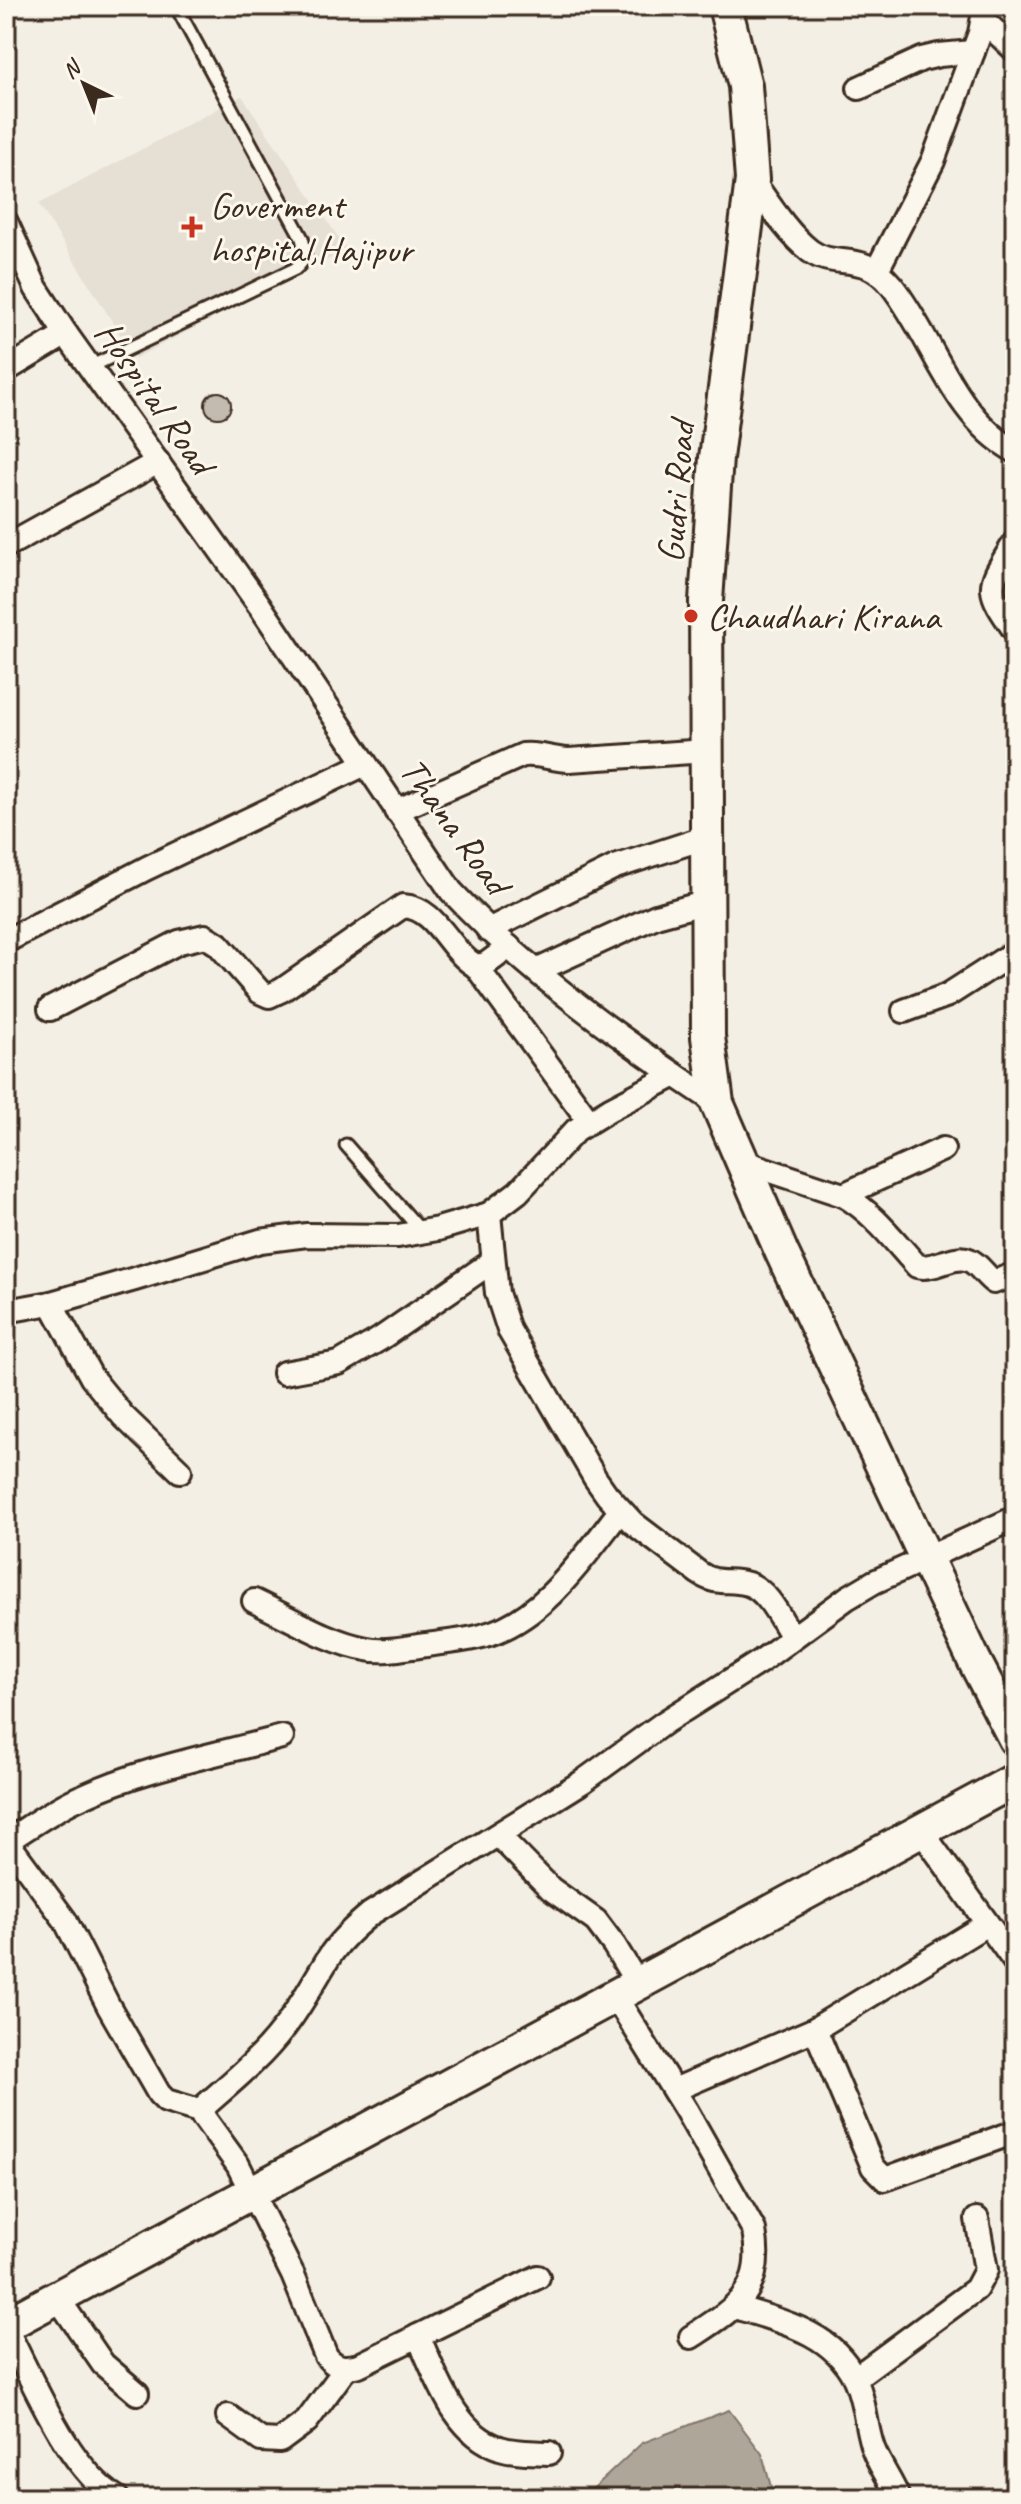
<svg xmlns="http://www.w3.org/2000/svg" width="1021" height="2504" font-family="Caveat,sans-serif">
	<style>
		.built { fill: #e5dfd4 }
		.water { fill: #afa69a; stroke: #817468; stroke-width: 2 }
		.building { fill: #c3bbb0; stroke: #3b2a1e; stroke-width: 2 }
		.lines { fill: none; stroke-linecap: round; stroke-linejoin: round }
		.lane-casing { stroke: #3b2a1e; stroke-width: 17 }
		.street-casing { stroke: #3b2a1e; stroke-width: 28 }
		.secondary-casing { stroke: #3b2a1e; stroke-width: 38 }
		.lane { stroke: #fbf7ec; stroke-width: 11 }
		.street { stroke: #fbf7ec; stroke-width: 22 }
		.secondary { stroke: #fbf7ec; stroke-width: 32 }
		.poi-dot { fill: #c8321e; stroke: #fbf7ec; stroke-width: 3 }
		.labels { text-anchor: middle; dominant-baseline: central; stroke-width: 6; stroke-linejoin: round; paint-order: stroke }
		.poi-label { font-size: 38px; fill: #3b2a1e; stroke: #fbf7ec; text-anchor: start }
		.street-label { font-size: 38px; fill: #3b2a1e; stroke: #fbf7ec }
	</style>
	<rect width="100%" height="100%" fill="#f3efe4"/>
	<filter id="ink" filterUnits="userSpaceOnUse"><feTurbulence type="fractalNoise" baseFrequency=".0125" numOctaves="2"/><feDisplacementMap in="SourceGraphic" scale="16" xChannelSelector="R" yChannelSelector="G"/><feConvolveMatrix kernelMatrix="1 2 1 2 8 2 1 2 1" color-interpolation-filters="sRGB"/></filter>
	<g filter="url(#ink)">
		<path class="built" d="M242 96 347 250 135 358 39 204Z"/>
		<path class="water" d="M729 2410 762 2454 774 2498H583L642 2443Z"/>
		<circle class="building" cx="218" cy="405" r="13"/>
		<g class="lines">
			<g class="lane-casing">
				<g id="lane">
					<path d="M90 367 295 269C307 259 306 253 302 238L176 6"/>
					<path d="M346 1145 421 1231"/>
				</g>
			</g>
			<g class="street-casing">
				<g id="street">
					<path d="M983 20 1015 50"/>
					<path d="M859 88 922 59 939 55 973 52"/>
					<path d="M752 180C769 204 787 233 810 251 836 270 862 249 892 286 933 338 953 417 1015 451"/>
					<path d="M6 222 36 288 66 334 260 606 451 891C528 973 623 1041 717 1103"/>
					<path d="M877 270 933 161 980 33 985 6"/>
					<path d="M6 370 66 334"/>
					<path d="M1015 542C987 588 984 586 1015 631"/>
					<path d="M6 546 158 462"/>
					<path d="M396 811 523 755C539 753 553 760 569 760L707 751"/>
					<path d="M488 930 615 867 707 837"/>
					<path d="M6 941 147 868 365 764"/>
					<path d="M476 966 589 1121"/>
					<path d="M538 970 656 916 707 902"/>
					<path d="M50 1009 179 942 205 936 218 944 260 992 269 996 282 990 403 906C438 908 448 951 476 966L486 964 509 947"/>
					<path d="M904 1011 948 995 1015 952"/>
					<path d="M744 1162 843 1195C874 1213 894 1241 917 1266 934 1271 954 1253 969 1260 979 1264 985 1276 994 1282L1015 1274"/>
					<path d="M843 1195 943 1149"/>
					<path d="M489 1214 497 1293 509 1330 595 1478 607 1495 633 1523 699 1573C718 1586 728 1578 748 1584 768 1590 781 1620 792 1637"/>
					<path d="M51 1303 92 1378 123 1416 180 1471"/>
					<path d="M6 1311 51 1303 135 1279 260 1241 307 1235 398 1236 438 1229 489 1214 518 1192 576 1130 610 1109 675 1075"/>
					<path d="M284 1373 339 1363 380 1339 493 1261"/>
					<path d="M254 1601C288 1617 330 1643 367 1649 386 1653 408 1647 427 1645 445 1642 464 1641 482 1636 542 1621 584 1557 620 1511"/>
					<path d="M922 1832 1015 1962"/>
					<path d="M498 1835 551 1889 596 1921 614 1945 637 1983"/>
					<path d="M6 1840 65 1920 109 2007 159 2094 166 2101 199 2111 238 2165 293 2275 326 2356C336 2368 344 2369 359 2365L538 2277"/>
					<path d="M7 1841C31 1826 55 1808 81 1797 144 1768 215 1755 282 1737"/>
					<path d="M615 1996 686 2110 754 2230C765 2291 737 2307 691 2337"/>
					<path d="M815 2029 873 2167 885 2179 1015 2132"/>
					<path d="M674 2090 815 2029 987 1924"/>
					<path d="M199 2111C229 2084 259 2061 284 2028 302 2005 315 1979 331 1954 342 1938 356 1926 370 1914L582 1782 665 1722 761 1661 847 1598 874 1582 1015 1518"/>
					<path d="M57 2297 103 2364 137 2393"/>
					<path d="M735 2307C779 2321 831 2331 854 2377 864 2397 865 2421 871 2442 876 2462 891 2479 898 2498"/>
					<path d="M6 2329C33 2380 67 2468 117 2498"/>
					<path d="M418 2336C436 2374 454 2434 500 2448 515 2453 533 2452 549 2453"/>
					<path d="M855 2378 976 2289 986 2270 977 2219"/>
					<path d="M228 2416 261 2440 280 2441 307 2421 346 2368"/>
				</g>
			</g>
			<g class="secondary-casing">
				<g id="secondary">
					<path d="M725 6 745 86 752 180 716 458 706 601 708 1037 717 1103 782 1253 974 1660 1015 1739"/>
					<path d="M6 2325 1015 1780"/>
				</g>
			</g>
			<use href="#lane" class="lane"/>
			<use href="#street" class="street"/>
			<use href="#secondary" class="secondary"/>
		</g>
	</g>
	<g class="poi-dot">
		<path d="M188 215h8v8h8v8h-8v8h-8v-8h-8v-8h8z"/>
		<circle cx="691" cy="616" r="8"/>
	</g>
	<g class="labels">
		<g class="poi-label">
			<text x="210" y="205">Goverment<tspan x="210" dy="44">hospital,Hajipur</tspan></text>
			<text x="707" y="616">Chaudhari Kirana</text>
		</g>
		<g class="street-label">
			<text transform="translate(155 397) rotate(55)">Hospital Road</text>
			<text transform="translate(676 492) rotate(-85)">Gudri Road</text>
			<text transform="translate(455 826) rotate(54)">Thana Road</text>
		</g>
	</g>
	<rect width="1021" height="2504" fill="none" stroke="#fbf7ec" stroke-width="32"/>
	<rect x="16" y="16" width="989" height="2472" fill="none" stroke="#3b2a1e" stroke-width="3" filter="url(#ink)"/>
	<g transform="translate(84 84) rotate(317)" stroke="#fbf7ec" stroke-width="6" paint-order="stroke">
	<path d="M0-6L14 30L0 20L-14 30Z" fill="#3b2a1e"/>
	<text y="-12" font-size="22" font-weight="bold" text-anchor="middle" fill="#3b2a1e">N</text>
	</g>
</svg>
